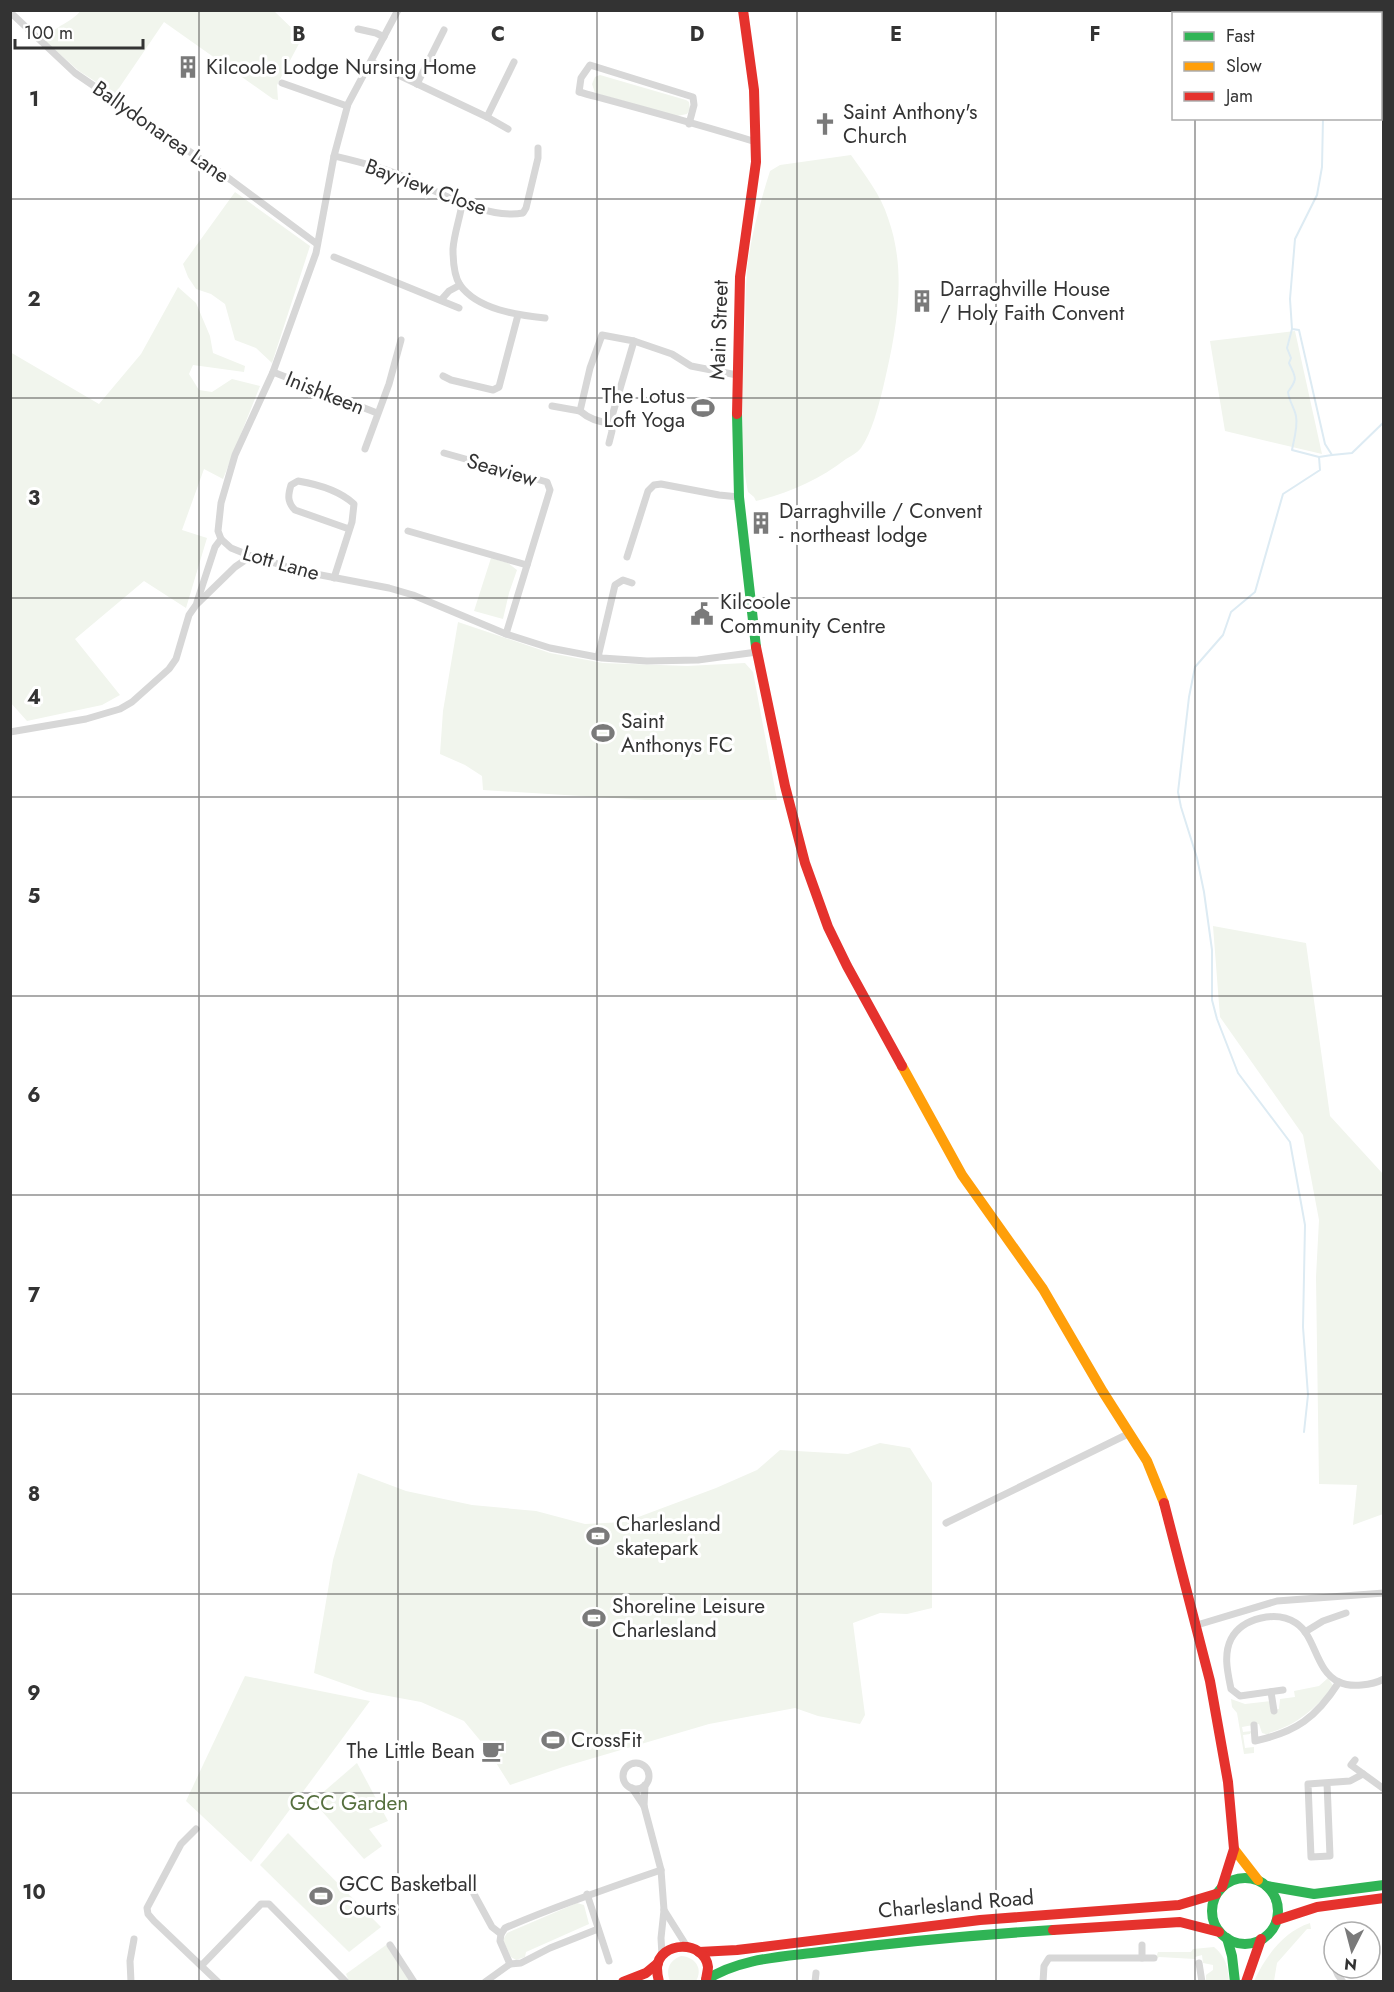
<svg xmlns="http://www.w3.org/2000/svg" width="1394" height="1992" font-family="Jost,sans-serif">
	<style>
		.green { fill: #f1f5ed }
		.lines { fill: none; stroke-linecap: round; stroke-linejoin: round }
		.stream { stroke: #ddebf3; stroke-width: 2 }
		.street { stroke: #d7d7d7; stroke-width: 7 }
		.fast { stroke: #30b455; stroke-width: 10 }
		.slow { stroke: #ff9f0a; stroke-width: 10 }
		.jam { stroke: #e5322d; stroke-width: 10 }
		.grid { fill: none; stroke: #333; stroke-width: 1.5; stroke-opacity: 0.55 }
		.labels { text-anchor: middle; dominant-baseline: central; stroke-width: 6; stroke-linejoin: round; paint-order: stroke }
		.poi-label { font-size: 21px; fill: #333; stroke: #fff; text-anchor: start }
		.street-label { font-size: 21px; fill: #333; stroke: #fff }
		.park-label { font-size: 21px; fill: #56703f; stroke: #fff }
		.grid-label { font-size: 20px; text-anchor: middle; font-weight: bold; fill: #333; stroke: #fff; stroke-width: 6; stroke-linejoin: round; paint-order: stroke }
	</style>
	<rect width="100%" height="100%" fill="#fff"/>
	<g class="green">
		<path d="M81 10 274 11 302 38 277 85 278 100 273 99 164 22 115 94 79 71 45 41C55 24 71 24 81 10Z"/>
		<path d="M600 75 686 100 689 102 690 109 687 114 677 116 595 93 592 84 595 77Z"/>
		<path d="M851 155C865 175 881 195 888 218 908 273 896 333 883 388 878 408 872 432 861 448 857 453 851 456 846 459 819 480 789 493 756 501L754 497 748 492C738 441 741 389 745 338 746 315 745 292 747 269 751 236 760 203 770 171L780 165Z"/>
		<path d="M235 192 310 246 272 363 256 348 235 340 225 304 211 294 196 289 188 277 183 264Z"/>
		<path d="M178 287 196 303 210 336 213 353 245 366 244 372 193 365 189 374 199 390 212 392 232 379 260 386 223 479 204 469 182 530 207 538 186 608 144 581 75 639 120 695 102 705 27 721 10 702V352L99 404 141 354Z"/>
		<path d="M1295 331 1322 454 1225 431 1210 341Z"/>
		<path d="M491 558 508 563 517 570 509 593 503 619 474 611Z"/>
		<path d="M458 622 550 653 603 663 687 666 745 663 753 672 777 800H646L483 790 482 776 465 765 440 754 443 711Z"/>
		<path d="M1213 926 1306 943 1330 1116 1383 1174V1514L1353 1525 1357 1485 1319 1484 1316 1277 1319 1220 1303 1135 1220 1017Z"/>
		<path d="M880 1443 910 1448 932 1483V1608L907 1614 880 1613 853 1623 865 1715 860 1724 818 1716 795 1708 709 1724 563 1767 510 1785 488 1750 464 1721 421 1702 367 1692 314 1673 333 1560 358 1473 406 1491 472 1505 536 1511 585 1524 625 1522 716 1488 757 1470 780 1450 848 1454Z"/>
		<path d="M245 1676 370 1701 251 1862 186 1801Z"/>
		<path d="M1328 1678 1334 1687C1314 1709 1297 1725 1269 1733V1735L1262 1733 1259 1724 1242 1727 1243 1732 1252 1731 1250 1734 1243 1735 1245 1748 1254 1747V1753L1244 1754 1237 1713 1232 1707 1231 1699 1245 1704 1271 1701 1272 1710 1279 1709 1280 1699 1295 1697 1294 1691 1319 1686Z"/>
		<path d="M357 1763 388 1821 369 1829 382 1846 364 1859 313 1801Z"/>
		<path d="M288 1833 381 1927 349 1952 260 1865Z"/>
		<path d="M577 1903 584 1905 589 1924 526 1952 525 1957 516 1960 511 1957 503 1940 507 1933Z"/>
		<path d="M1310 1923 1311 1929H1307L1277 1963 1274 1981H1254C1266 1956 1283 1932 1310 1923Z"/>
		<path d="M386 1945 410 1981H349L346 1974Z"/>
		<path d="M1214 1947C1226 1957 1228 1967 1229 1981H1206V1975L1213 1970V1965L1203 1963 1202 1955 1195 1957V1959L1159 1957 1155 1960 1158 1952H1191L1193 1949Z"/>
		<path d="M681 1956C696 1957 703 1969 696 1981H670C665 1969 670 1960 681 1956Z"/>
	</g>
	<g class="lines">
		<g class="stream">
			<path d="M1278 10 1279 14"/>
			<path d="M1323 118 1322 167 1317 195 1295 239 1290 299 1292 329 1299 330 1325 444 1332 455 1352 453 1384 422"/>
			<path d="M1292 329 1287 348 1291 358 1289 363C1296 378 1298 378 1288 392 1289 401 1294 407 1296 416 1298 427 1294 439 1292 450L1319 457 1332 455"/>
			<path d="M1304 1432 1308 1395 1303 1327 1305 1225 1290 1142 1238 1073 1217 1019 1212 1000V950L1204 892 1197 858 1181 807 1178 792 1189 697 1195 667 1223 635 1231 612 1255 592 1283 494 1320 470 1319 457"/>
		</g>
		<g class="street">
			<path d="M398 10 348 104 334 156 316 253 273 372 235 455 221 503 218 531 221 539 231 548 251 556 305 572 389 588 413 595 506 634 550 648 602 658 647 661 698 660 757 652"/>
			<path d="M10 12 75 73 231 180 317 244"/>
			<path d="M358 29 376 33 384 37"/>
			<path d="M371 62 487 117 508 129"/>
			<path d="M282 83 347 106"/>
			<path d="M417 84 444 30"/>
			<path d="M487 117 514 62"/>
			<path d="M689 124 694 105 693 97 590 65 581 78 579 92C638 108 698 124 756 142"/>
			<path d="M334 156C355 161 377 166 397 174 432 188 484 220 523 213L526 208 538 158V148"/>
			<path d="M462 204C460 218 454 234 453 249 453 260 454 276 460 285 478 310 518 315 545 318"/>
			<path d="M334 257 459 308"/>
			<path d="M441 300 449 291 460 285"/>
			<path d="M634 341 672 354 691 366 737 375"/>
			<path d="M273 372 377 413"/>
			<path d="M443 376 451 380 493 390 499 387 518 315"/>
			<path d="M552 406 580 411"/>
			<path d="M609 443 612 431 610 423 634 341 602 335 590 368 580 411C588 418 598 422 610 423"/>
			<path d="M365 449 389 384 401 340"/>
			<path d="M444 453 547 482 550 490 506 634"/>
			<path d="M408 531 527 565"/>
			<path d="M627 557 648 491 654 485 661 484 719 495 739 497"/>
			<path d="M334 578 352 522 354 504C340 491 316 484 298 481L291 485C288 495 287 502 295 510L349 529"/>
			<path d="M197 602 215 547 221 539"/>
			<path d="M598 657 615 585 623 580 632 583"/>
			<path d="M10 732 86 719 120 709 132 702 169 669 176 659 189 615 196 605 235 567 251 556"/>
			<path d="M946 1523 1130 1433"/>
			<path d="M1197 1625 1277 1601 1384 1593"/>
			<path d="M1305 1632 1323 1621 1346 1613"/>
			<path d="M1283 1690 1240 1696 1231 1689C1228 1674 1223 1655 1231 1639 1242 1618 1276 1610 1296 1623 1316 1636 1315 1671 1339 1682 1351 1688 1372 1685 1384 1679"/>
			<path d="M1271 1692 1274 1711"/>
			<path d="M1254 1725 1255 1741C1296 1732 1316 1718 1339 1682"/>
			<path d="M1355 1760 1351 1765 1384 1789"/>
			<circle cx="636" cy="1776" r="13"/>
			<path d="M1327 1783 1330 1856 1311 1857 1308 1784 1350 1781 1363 1774"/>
			<path d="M645 1785 644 1806 661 1870 664 1910 661 1938 662 1955"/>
			<path d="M632 1788 644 1806"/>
			<path d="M196 1829 181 1844 147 1908 148 1914 154 1921 218 1982"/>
			<path d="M474 1894 492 1927 501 1934 500 1941 510 1964 521 1963 550 1948 598 1929"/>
			<path d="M587 1894 609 1961"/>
			<path d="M664 1910 686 1945"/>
			<path d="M501 1934 505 1928C556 1906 608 1888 661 1870"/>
			<path d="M1334 1937V1964"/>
			<path d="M390 1945 414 1982"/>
			<path d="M1142 1945V1958"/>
			<path d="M1199 1963 1202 1982"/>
			<path d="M202 1965 261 1904H269L346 1982"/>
			<path d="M1335 1968 1338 1975 1343 1982"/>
			<path d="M131 1982 130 1961 134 1939"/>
			<path d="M485 1982 510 1964"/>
			<path d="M815 1982 816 1973"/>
			<path d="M1043 1982 1044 1966 1049 1958H1154"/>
		</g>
		<g class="fast">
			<path d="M737 414 739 497 756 647"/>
			<circle cx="1245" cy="1911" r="33"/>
			<path d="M1267 1886 1314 1894 1384 1885"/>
			<path d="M1227 1938 1232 1956 1235 1982"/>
			<path d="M706 1980C740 1958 781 1957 820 1952 897 1942 975 1935 1053 1930"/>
		</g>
		<g class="slow">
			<path d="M902 1066 962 1175 1043 1289 1103 1392 1147 1461 1164 1503"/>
			<path d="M1234 1849 1258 1880"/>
		</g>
		<g class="jam">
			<path d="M737 414 740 277 756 162 754 90 743 10"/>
			<path d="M756 647 785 786 805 863 828 927 847 966 902 1066"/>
			<path d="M1164 1503 1210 1681 1228 1782 1234 1849 1222 1887"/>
			<path d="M1277 1920 1317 1907 1384 1898"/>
			<path d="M1053 1930 1180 1922 1219 1932"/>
			<path d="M699 1952 737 1950 980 1920 1179 1905 1216 1894"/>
			<path d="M623 1982 646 1973 658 1963"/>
			<path d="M659 1982C658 1978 657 1972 657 1968 659 1940 705 1940 708 1967 708 1971 706 1977 706 1981"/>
			<path d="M1246 1982 1261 1939"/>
		</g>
	</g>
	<path class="grid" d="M199 10V1982M398 10V1982M597 10V1982M797 10V1982M996 10V1982M1195 10V14M1195 118V1982M10 199H1384M10 398H1384M10 598H1384M10 797H1384M10 996H1384M10 1195H1384M10 1394H1384M10 1594H1384M10 1793H1384"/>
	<defs>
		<g id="building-bare" transform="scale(1.8)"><path d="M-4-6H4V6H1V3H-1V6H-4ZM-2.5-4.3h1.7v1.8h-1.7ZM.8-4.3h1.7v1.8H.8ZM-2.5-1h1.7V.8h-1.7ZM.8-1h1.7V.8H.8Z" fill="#7a7a7a" stroke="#fff" stroke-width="2.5" paint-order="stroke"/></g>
		<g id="church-bare" transform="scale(1.8)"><path d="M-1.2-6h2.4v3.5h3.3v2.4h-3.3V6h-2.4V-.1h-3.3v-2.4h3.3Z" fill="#7a7a7a" stroke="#fff" stroke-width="2.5" paint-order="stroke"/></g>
		<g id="stadium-bare" transform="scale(1.8)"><path d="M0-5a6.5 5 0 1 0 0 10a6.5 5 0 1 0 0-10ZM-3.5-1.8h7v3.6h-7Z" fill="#7a7a7a" stroke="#fff" stroke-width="2.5" paint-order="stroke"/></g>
		<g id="civic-bare" transform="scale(1.8)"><path d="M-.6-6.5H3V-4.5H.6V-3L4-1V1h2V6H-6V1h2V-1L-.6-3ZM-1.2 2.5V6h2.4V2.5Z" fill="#7a7a7a" stroke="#fff" stroke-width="2.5" paint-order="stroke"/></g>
		<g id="cafe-bare" transform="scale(1.8)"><path d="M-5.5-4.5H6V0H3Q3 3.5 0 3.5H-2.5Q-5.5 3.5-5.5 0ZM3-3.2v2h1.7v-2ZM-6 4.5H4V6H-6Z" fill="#7a7a7a" stroke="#fff" stroke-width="2.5" paint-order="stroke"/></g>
	</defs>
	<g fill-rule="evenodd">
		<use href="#building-bare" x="188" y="67"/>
		<use href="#church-bare" x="825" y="124"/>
		<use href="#building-bare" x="922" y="301"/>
		<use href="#stadium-bare" x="703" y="408"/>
		<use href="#building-bare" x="761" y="523"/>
		<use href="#civic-bare" x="702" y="614"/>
		<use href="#stadium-bare" x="603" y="733"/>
		<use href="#stadium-bare" x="598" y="1536"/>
		<use href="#stadium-bare" x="594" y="1618"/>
		<use href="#stadium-bare" x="553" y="1740"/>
		<use href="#cafe-bare" x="493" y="1751"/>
		<use href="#stadium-bare" x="321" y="1896"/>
	</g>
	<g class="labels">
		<g class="poi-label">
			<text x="206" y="67">Kilcoole Lodge Nursing Home</text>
			<text x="843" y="112">Saint Anthony's<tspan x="843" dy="24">Church</tspan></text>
			<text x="940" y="289">Darraghville House<tspan x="940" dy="24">/ Holy Faith Convent</tspan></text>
			<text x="685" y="396" text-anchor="end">The Lotus<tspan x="685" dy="24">Loft Yoga</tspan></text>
			<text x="779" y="511">Darraghville / Convent<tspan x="779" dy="24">- northeast lodge</tspan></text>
			<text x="720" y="602">Kilcoole<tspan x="720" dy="24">Community Centre</tspan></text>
			<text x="621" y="721">Saint<tspan x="621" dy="24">Anthonys FC</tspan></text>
			<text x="616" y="1524">Charlesland<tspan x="616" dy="24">skatepark</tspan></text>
			<text x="612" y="1606">Shoreline Leisure<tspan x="612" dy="24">Charlesland</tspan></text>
			<text x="571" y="1740">CrossFit</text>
			<text x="475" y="1751" text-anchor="end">The Little Bean</text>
			<text x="339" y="1884">GCC Basketball<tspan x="339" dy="24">Courts</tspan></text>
		</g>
		<g class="street-label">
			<text transform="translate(161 132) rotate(35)">Ballydonarea Lane</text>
			<text transform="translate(426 187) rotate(20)">Bayview Close</text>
			<text transform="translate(719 330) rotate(-88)">Main Street</text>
			<text transform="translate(325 393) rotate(22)">Inishkeen</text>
			<text transform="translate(502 470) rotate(16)">Seaview</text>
			<text transform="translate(281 563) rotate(16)">Lott Lane</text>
			<text transform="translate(956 1904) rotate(-5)">Charlesland Road</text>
		</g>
		<g class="park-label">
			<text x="349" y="1803">GCC Garden</text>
		</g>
	</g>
	<g class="grid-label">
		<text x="299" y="41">B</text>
		<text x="498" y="41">C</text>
		<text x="697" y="41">D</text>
		<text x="896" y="41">E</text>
		<text x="1095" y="41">F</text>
		<text x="34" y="106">1</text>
		<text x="34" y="306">2</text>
		<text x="34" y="505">3</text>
		<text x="34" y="704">4</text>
		<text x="34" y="903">5</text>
		<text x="34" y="1102">6</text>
		<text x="34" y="1302">7</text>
		<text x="34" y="1501">8</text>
		<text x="34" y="1700">9</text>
		<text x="34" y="1899">10</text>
	</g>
	<rect width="1394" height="1992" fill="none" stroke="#333333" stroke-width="24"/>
	<rect x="1172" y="12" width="210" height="108" fill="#ffffff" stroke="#adadad" stroke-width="1.5"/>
	<rect x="1184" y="32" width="30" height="9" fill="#30b455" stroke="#adadad" stroke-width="1.5"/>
	<text x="1226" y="42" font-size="18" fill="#333333">Fast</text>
	<rect x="1184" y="62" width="30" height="9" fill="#ff9f0a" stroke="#adadad" stroke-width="1.5"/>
	<text x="1226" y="72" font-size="18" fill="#333333">Slow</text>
	<rect x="1184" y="92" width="30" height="9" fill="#e5322d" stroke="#adadad" stroke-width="1.5"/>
	<text x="1226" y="102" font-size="18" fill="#333333">Jam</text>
	<g transform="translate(1352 1950) rotate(186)"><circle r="28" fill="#ffffff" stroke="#adadad" stroke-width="1.5"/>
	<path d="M0-4.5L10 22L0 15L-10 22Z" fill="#7a7a7a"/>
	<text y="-9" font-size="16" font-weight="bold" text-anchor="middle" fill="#333333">N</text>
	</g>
	<path d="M15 39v9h128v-9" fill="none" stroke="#333333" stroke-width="3"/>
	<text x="24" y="39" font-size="18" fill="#333333" stroke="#ffffff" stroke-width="4.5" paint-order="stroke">100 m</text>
</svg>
